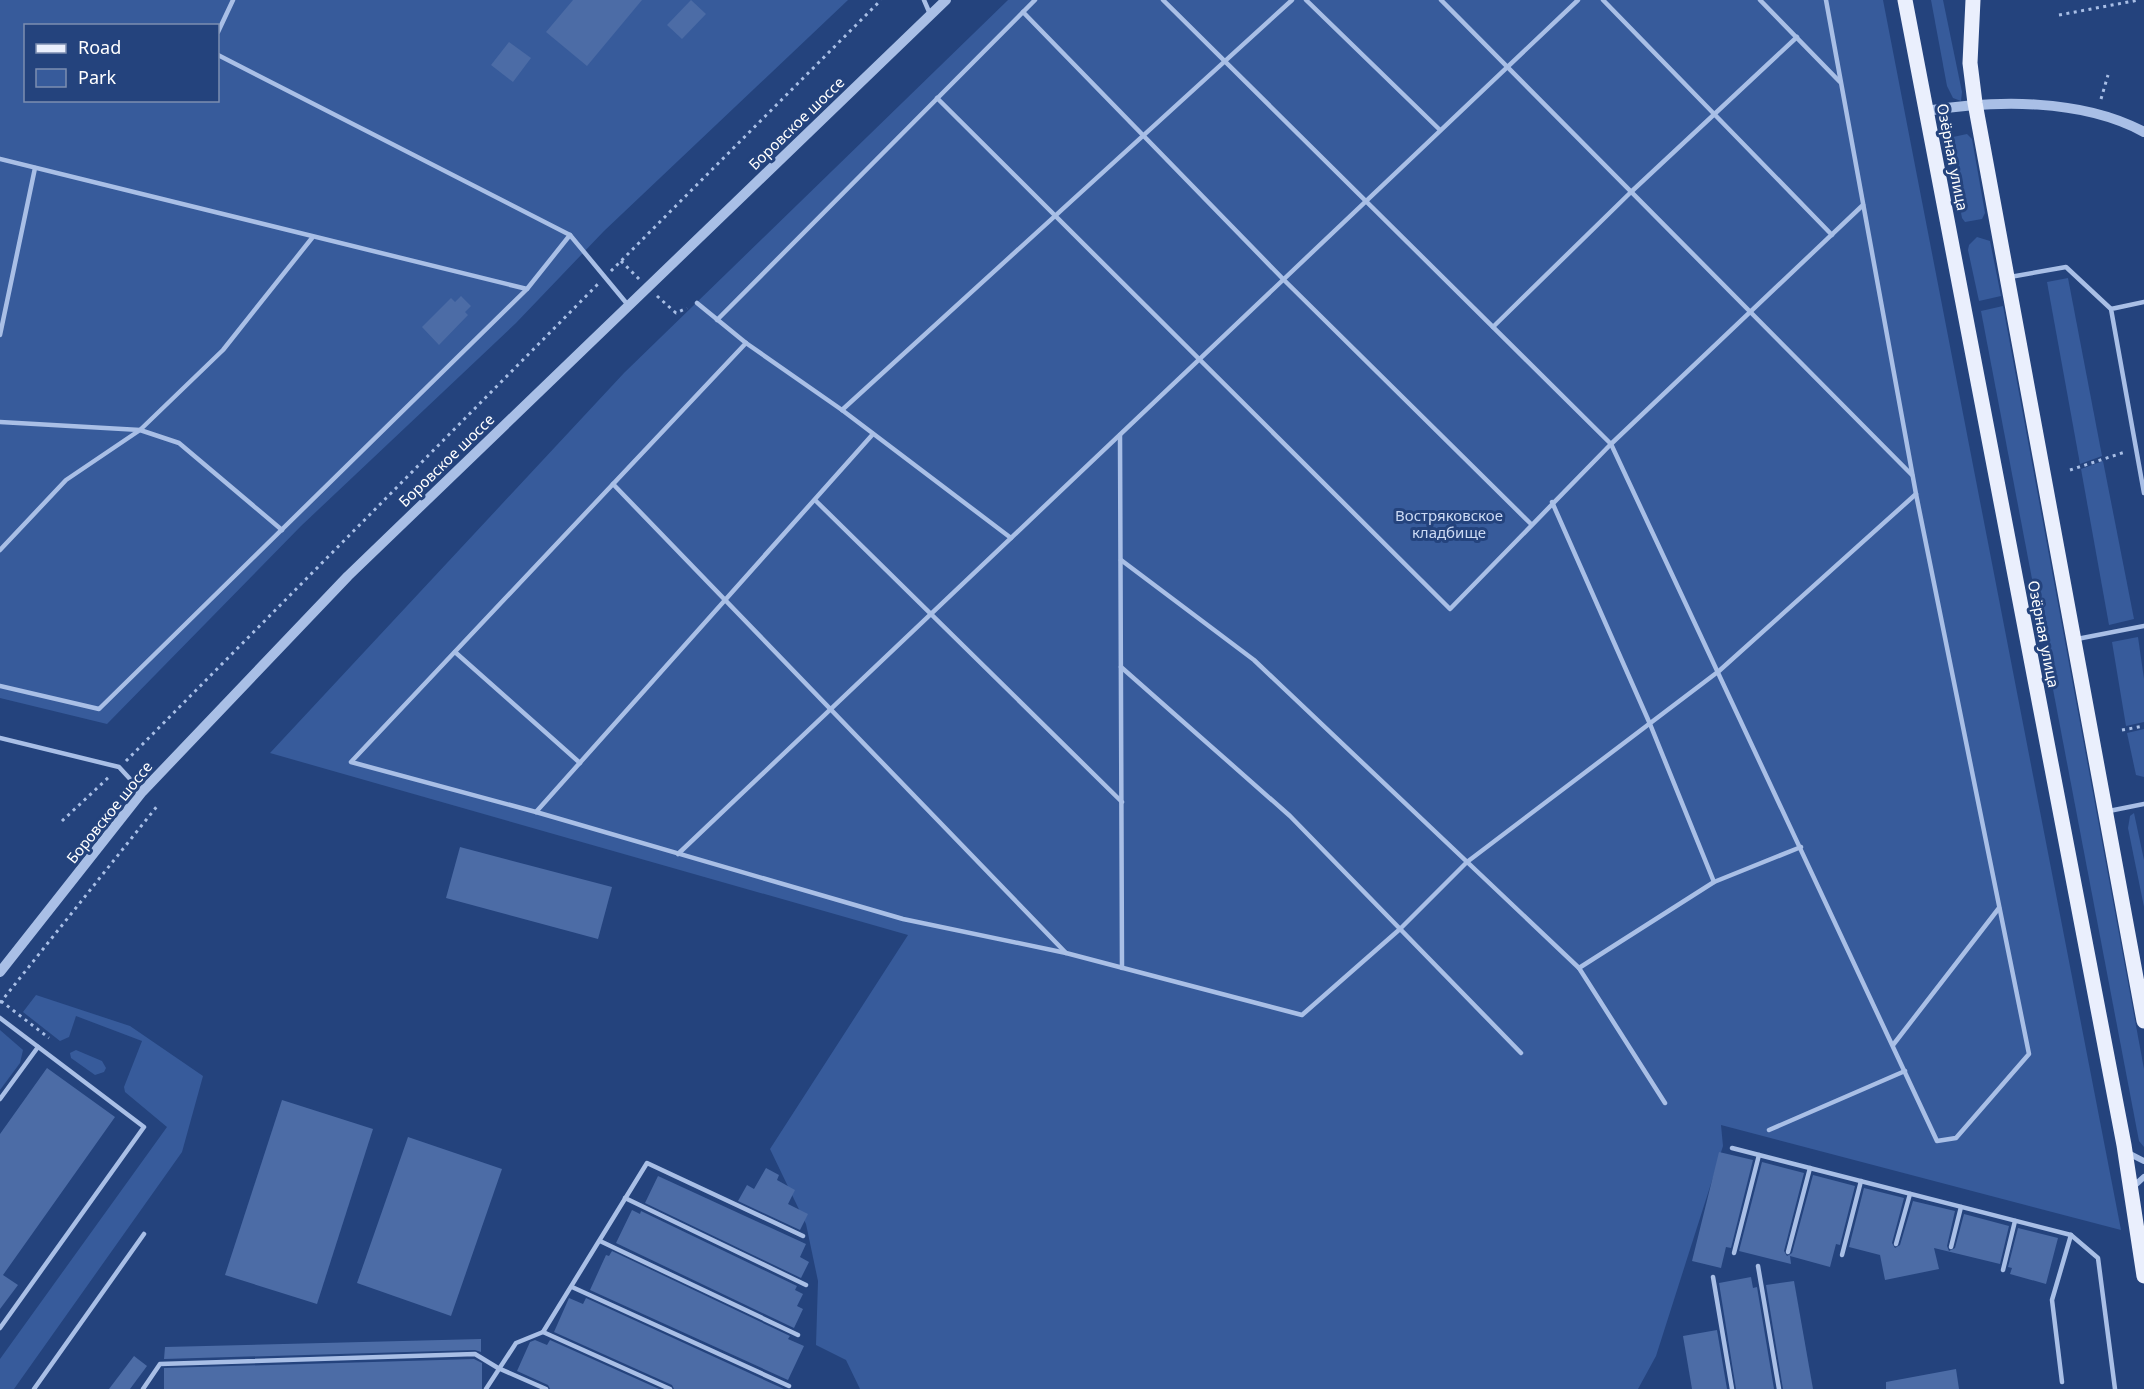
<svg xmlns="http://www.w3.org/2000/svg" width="2144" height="1389" font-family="'Noto Sans',sans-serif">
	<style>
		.green { fill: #375b9b; fill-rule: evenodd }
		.building { fill: #4c6ca6 }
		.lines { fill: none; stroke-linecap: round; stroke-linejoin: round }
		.path { stroke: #a9bfe6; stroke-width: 3; stroke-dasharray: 3 4.5; stroke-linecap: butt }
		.service { stroke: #a9bfe6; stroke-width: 4.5 }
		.minor { stroke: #a9bfe6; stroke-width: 6 }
		.tertiary { stroke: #a9bfe6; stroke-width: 10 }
		.primary { stroke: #eaeffd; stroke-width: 15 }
		.labels { text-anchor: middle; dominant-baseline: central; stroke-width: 6; stroke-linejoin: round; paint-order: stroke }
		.street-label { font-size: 15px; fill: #fff; stroke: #24437d }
		.park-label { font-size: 15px; fill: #ccdaf4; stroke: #24437d }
	</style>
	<rect width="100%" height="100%" fill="#24437d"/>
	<g class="green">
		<path d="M0 0H848L604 231 516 323 301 526 107 724 0 698ZM26 26H218V100H26Z"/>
		<path d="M1008 0H1883L2121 1230 1721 1125 1723 1146 1656 1356 1638 1389H860L846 1360 816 1345 818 1281 806 1224 770 1149 908 935 270 753 624 373Z"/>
		<path d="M1931 0H1943L1962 92 1961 101 1953 98 1947 86Z"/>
		<path d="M1967 134 1972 139 1985 213 1982 219 1965 222 1962 218 1949 146 1953 137Z"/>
		<path d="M1977 237 1990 241 2001 296 1979 301 1968 250 1969 245Z"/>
		<path d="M2068 278 2102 456 2080 464 2047 282Z"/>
		<path d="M2003 306 2144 1069V1147L2139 1141 1981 311Z"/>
		<path d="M2103 461 2134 619 2109 625 2081 469Z"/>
		<path d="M2138 637 2144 679V722L2126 726 2112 642Z"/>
		<path d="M2144 729V777L2136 775 2127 733Z"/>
		<path d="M2134 813 2144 860V907L2128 828 2130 816Z"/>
		<path d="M36 995 130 1026 203 1076 182 1152 14 1389H0V1359L167 1127 125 1092 124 1087 142 1041 76 1016 69 1037 60 1041 23 1012Z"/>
		<path d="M0 1030 23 1050 20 1063 0 1090Z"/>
		<path d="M76 1050 102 1061 106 1068 104 1072 95 1075 71 1058 70 1053Z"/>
	</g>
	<g class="building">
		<path d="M573 0H642L587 66 546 32Z"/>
		<path d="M691 0 706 14 682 39 667 25Z"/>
		<path d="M509 42 531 58 513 82 491 65Z"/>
		<path d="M461 296 471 306 465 312 468 315 439 345 422 327 451 298 455 302Z"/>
		<path d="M460 847 612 887 598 939 446 898Z"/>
		<path d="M47 1068 115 1117 3 1275 18 1285 0 1309V1134Z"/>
		<path d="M282 1100 373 1129 317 1304 225 1275Z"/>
		<path d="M408 1137 502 1169 451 1316 357 1283Z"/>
		<path d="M1719 1152 1753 1160 1731 1248 1726 1247 1721 1268 1692 1261Z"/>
		<path d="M1762 1162 1804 1173 1784 1251 1787 1256 1792 1253 1813 1175 1855 1186 1840 1245 1836 1244 1830 1267 1790 1256 1791 1264 1739 1251Z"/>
		<path d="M766 1168 779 1175 777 1180 795 1190 788 1204 808 1214 800 1230 738 1201 747 1185 754 1189Z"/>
		<path d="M658 1176 806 1244 800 1257 809 1262 801 1278 645 1203Z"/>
		<path d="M1864 1188 1904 1198 1892 1243 1895 1248 1900 1245 1913 1201 1955 1211 1947 1246 1949 1251 1955 1248 1964 1214 2009 1226 2000 1264 1934 1248 1939 1269 1885 1280 1880 1255 1849 1247Z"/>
		<path d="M632 1210 640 1214 641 1211 797 1286 795 1290 803 1294 797 1306 803 1309 794 1328 616 1243Z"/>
		<path d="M2018 1228 2058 1238 2046 1284 2010 1274 2012 1268 2008 1267Z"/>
		<path d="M612 1251 790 1336 788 1339 804 1346 788 1380 590 1290 606 1255 609 1256Z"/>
		<path d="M1751 1277 1753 1288 1757 1287 1774 1389H1736L1719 1283Z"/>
		<path d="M1794 1281 1813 1389H1783L1766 1285Z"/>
		<path d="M569 1298 583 1304 586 1298 784 1389H674L672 1385 554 1332Z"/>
		<path d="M1717 1330 1727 1389H1692L1683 1336Z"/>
		<path d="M481 1339V1352L475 1350 164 1359 165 1347Z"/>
		<path d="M535 1340 547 1345 550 1340 659 1389H550L548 1385 517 1371 530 1342Z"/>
		<path d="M134 1356 147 1366 130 1389H109Z"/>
		<path d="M474 1359 482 1363V1389H164V1368Z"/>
		<path d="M1956 1369 1959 1389H1886V1382Z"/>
	</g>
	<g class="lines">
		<g class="path">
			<path d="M2059 15 2139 0"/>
			<path d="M2101 99 2108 75"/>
			<path d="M621 261 639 279"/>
			<path d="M611 271 881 0"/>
			<path d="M657 296 676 313 687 308"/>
			<path d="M2070 470 2125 452"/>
			<path d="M2122 730 2144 726"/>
			<path d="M126 761 598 284"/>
			<path d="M62 821 110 776"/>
			<path d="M1 1001 49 1038"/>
			<path d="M0 1003 158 805"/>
		</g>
		<g class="service">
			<path d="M924 0 930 14"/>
			<path d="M1163 0 1611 444 1937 1141 1956 1138 2029 1054 1916 494 1826 0"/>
			<path d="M1306 0 1440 130"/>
			<path d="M1441 0 1912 475"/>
			<path d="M1603 0 1832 235"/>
			<path d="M1760 0 1840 82"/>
			<path d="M1023 12 1284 280 1531 524"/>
			<path d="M218 32 233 0"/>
			<path d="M218 55 570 235 628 305"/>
			<path d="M937 98 1450 609 1611 444 1863 205"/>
			<path d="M0 159 527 289"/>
			<path d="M2010 277 2066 267 2111 309"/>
			<path d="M2144 302 2111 309 2144 493"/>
			<path d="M697 303 746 343 842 410 1011 538"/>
			<path d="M717 320 1035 0"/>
			<path d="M1493 327 1631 192 1797 37"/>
			<path d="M0 335 35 168"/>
			<path d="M746 343 351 762 536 812 903 919 1066 953 1302 1015 1400 929 1467 862 1719 671 1916 494"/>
			<path d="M842 410 1292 0"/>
			<path d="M0 422 140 430 179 443 282 530"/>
			<path d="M1120 435 1122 968"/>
			<path d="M613 484 1066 953"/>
			<path d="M815 500 1122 802"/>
			<path d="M1552 502 1650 724 1714 882"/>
			<path d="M0 550 66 480 140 430 223 350 312 238"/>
			<path d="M1121 560 1254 660 1579 968 1714 882 1801 847"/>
			<path d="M2077 639 2144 626"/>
			<path d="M455 652 580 763"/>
			<path d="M1121 667 1290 816 1521 1053"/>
			<path d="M0 686 99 709 527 289 570 235"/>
			<path d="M0 738 119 767 142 792"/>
			<path d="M2109 811 2144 804"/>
			<path d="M536 812 873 434"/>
			<path d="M678 854 1578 0"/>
			<path d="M1579 968 1665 1103"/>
			<path d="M0 1018 144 1127 0 1328"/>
			<path d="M1893 1045 1999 908"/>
			<path d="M0 1099 38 1047"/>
			<path d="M1769 1130 1905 1071"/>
			<path d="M1732 1148 2071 1235 2052 1300 2062 1382"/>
			<path d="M625 1198 806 1285"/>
			<path d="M2071 1235 2098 1258 2115 1389"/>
			<path d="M600 1241 798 1335"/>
			<path d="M1896 1244 1910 1194"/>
			<path d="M1951 1247 1961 1207"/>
			<path d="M1788 1252 1810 1168"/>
			<path d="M1734 1253 1759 1155"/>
			<path d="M1842 1255 1861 1181"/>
			<path d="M1758 1266 1779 1389"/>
			<path d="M2003 1270 2015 1221"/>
			<path d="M1713 1277 1732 1389"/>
			<path d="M572 1287 789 1386"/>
			<path d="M543 1332 670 1389"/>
			<path d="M34 1389 144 1234"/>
			<path d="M143 1389 160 1364 475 1354 498 1368 546 1389"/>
			<path d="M486 1389 516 1343 543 1332 647 1163 803 1236"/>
		</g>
		<g class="minor">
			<path d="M2128 1153 2144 1161"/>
			<path d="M2134 1186 2144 1177"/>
		</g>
		<g class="tertiary">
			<path d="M1926 111C1995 100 2081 98 2144 132"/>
			<path d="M0 972 142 792 348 576 946 0"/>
		</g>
		<g class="primary">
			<path d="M1905 0 2124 1145 2144 1276"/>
			<path d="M1973 0 1970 63 1975 103 2144 1021"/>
		</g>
	</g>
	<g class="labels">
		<g class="street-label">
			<text transform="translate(796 123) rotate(-44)">Боровское шоссе</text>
			<text transform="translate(1953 157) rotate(79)">Озёрная улица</text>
			<text transform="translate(446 460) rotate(-44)">Боровское шоссе</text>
			<text transform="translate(2044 634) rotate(79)">Озёрная улица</text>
			<text transform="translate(109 812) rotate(-51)">Боровское шоссе</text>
		</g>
		<g class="park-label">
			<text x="1449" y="515">Востряковское<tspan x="1449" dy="17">кладбище</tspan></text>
		</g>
	</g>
	<rect x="24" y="24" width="195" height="78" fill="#24437d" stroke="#7c8eb1" stroke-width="1.5"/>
	<rect x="36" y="44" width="30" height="9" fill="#eaeffd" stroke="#7c8eb1" stroke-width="1.5"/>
	<text x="78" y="54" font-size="18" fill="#ffffff">Road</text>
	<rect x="36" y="69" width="30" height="18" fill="#375b9b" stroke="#7c8eb1" stroke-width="1.5"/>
	<text x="78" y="84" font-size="18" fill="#ffffff">Park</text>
</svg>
